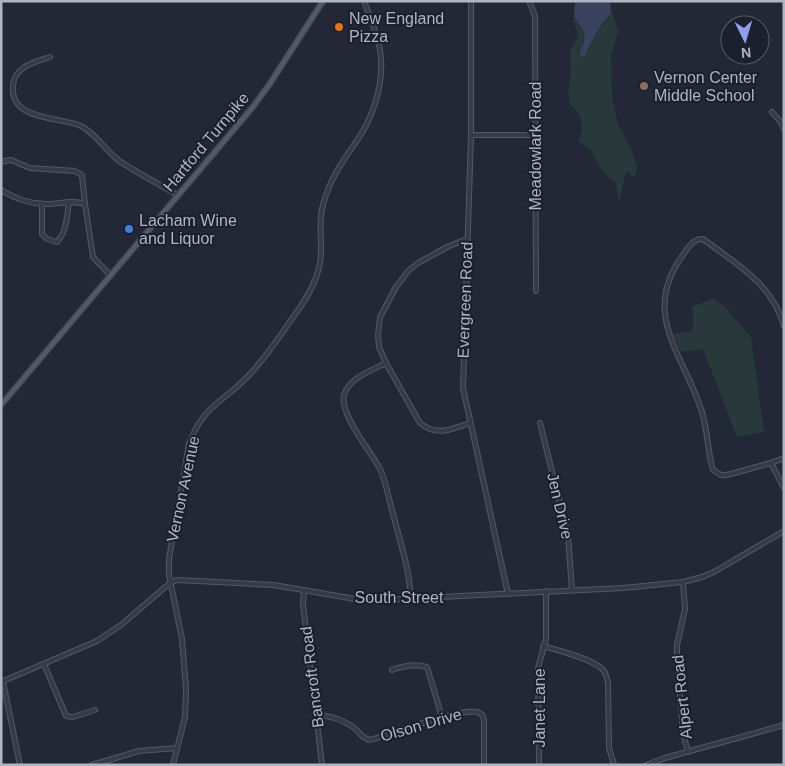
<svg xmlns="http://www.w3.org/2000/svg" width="785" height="766" font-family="Arial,sans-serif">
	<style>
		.green { fill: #29383b }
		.water { fill: #3a425d }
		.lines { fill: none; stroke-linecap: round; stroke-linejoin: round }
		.minor-casing { stroke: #545865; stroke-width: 6 }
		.major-casing { stroke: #404350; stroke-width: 7 }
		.minor { stroke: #373a47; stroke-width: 4 }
		.major { stroke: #555967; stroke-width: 4.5 }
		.food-dot { fill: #e8710a; stroke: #1c1f2c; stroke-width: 2 }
		.education-dot { fill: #8d6e63; stroke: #1c1f2c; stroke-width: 2 }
		.shop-dot { fill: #3f7fe0; stroke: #1c1f2c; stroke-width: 2 }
		.labels { text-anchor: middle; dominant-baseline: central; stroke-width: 4; stroke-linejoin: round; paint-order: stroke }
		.poi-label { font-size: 16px; fill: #b1b5c3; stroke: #1c1f2c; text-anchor: start }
		.street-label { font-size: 16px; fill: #b1b5c3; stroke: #1c1f2c }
	</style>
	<rect width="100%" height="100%" fill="#232836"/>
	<g class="green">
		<path d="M611 7 618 32 611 55 612 98 618 124 632 151 637 166 636 176 632 177 629 171 625 174 620 200 618 198 616 182 609 178 599 166 591 150 583 145 578 140C585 129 582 112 571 106 565 91 572 79 571 66 571 61 569 58 570 54 575 34 583 45 573 21L574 17C588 36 585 31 580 53L586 55C589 44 596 35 601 25 605 18 611 15 611 7Z"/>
		<path d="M713 299 724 306 751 337 764 432 737 437 703 349 681 352 673 334 693 331V306Z"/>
	</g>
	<path class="water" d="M575 1H610L611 13 601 25 589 46 586 55 583 57 580 56C580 51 581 49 583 44 588 32 580 25 574 17Z"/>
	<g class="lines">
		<g class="minor-casing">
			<g id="minor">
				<path d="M471 1V135L463 388 508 594"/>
				<path d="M529 1 535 16 536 291"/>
				<path d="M50 57C35 62 15 66 13 85 9 121 58 116 81 126 97 134 106 152 121 162 139 174 159 184 177 195"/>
				<path d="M772 112 780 121 784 129"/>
				<path d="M471 135H535"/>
				<path d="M1 162 11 160 30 168 75 171 82 175 85 204"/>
				<path d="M1 190C17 199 32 205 50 204 62 203 74 200 85 204L93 257 110 275"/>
				<path d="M42 204V234L47 239 57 242C67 231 67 216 69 202"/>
				<path d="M467 239 449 246 418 263 409 270 396 287 380 317 378 335 379 347 386 363 420 423C437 437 451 429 470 423"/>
				<path d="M784 326C772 283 736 264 703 239 693 238 688 248 683 255 640 313 683 354 701 409 708 429 707 450 713 470L721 475H727L771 463 784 488"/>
				<path d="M386 363C372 370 349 378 344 395 339 414 371 451 380 469 386 481 388 497 392 510 399 539 410 569 411 600"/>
				<path d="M540 423 568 536 572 590"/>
				<path d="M771 463 784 458"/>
				<path d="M683 582 685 609 677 645V656L683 733 688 752"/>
				<path d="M304 590 303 604 322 765"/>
				<path d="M543 646C557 650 593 659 602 669 606 672 607 678 608 683L609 748 614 765"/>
				<path d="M44 664 66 716 73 717 95 710"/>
				<path d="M392 670C403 666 415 663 427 667L442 717"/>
				<path d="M1 682 97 641 121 625 170 583 177 580 274 585 361 600H381L623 588 683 582 702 577 714 572 784 531"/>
				<path d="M3 682 20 765"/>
				<path d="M316 715C328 715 344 720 354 728 360 732 361 738 370 740 389 734 462 708 477 712 482 713 483 716 484 720V765"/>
				<path d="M92 765 139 751 177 748"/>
				<path d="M173 765 185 717 186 689 182 639 169 575V559L189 444C204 403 225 402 250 374 267 356 280 336 294 316 307 298 320 277 321 254 322 238 318 221 323 205 329 180 344 159 358 139 373 117 383 86 381 59 380 39 371 20 364 1"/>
				<path d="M539 765 538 668 546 639V591"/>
				<path d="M646 765 665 758 784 725"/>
			</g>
		</g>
		<g class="major-casing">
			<path id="major" d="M1 405 252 108 269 85 323 1"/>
		</g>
		<use href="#minor" class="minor"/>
		<use href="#major" class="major"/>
	</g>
	<circle class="food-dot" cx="339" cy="27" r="5"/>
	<circle class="education-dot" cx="644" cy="86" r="5"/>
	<circle class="shop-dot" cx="129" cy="229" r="5"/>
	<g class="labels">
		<g class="poi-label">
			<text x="349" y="18">New England<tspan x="349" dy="18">Pizza</tspan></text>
			<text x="654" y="77">Vernon Center<tspan x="654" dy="18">Middle School</tspan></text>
			<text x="139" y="220">Lacham Wine<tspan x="139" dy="18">and Liquor</tspan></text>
		</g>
		<g class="street-label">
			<text transform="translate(206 142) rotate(-50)">Hartford Turnpike</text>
			<text transform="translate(535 146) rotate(-90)">Meadowlark Road</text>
			<text transform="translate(465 300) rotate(-88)">Evergreen Road</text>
			<text transform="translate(183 489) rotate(-78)">Vernon Avenue</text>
			<text transform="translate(560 506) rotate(77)">Jen Drive</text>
			<text x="399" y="597">South Street</text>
			<text transform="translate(312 677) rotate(-97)">Bancroft Road</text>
			<text transform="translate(682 697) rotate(-96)">Alpert Road</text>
			<text transform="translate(539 708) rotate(-90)">Janet Lane</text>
			<text transform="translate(421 725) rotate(-16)">Olson Drive</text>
		</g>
	</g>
	<rect width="785" height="766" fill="none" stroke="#b1b5c3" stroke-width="5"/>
	<g transform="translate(745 40) rotate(175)"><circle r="24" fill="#1c1f2c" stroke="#585b68"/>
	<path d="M0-4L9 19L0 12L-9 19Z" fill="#8e9feb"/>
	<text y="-8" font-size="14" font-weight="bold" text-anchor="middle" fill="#b1b5c3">N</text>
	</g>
</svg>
